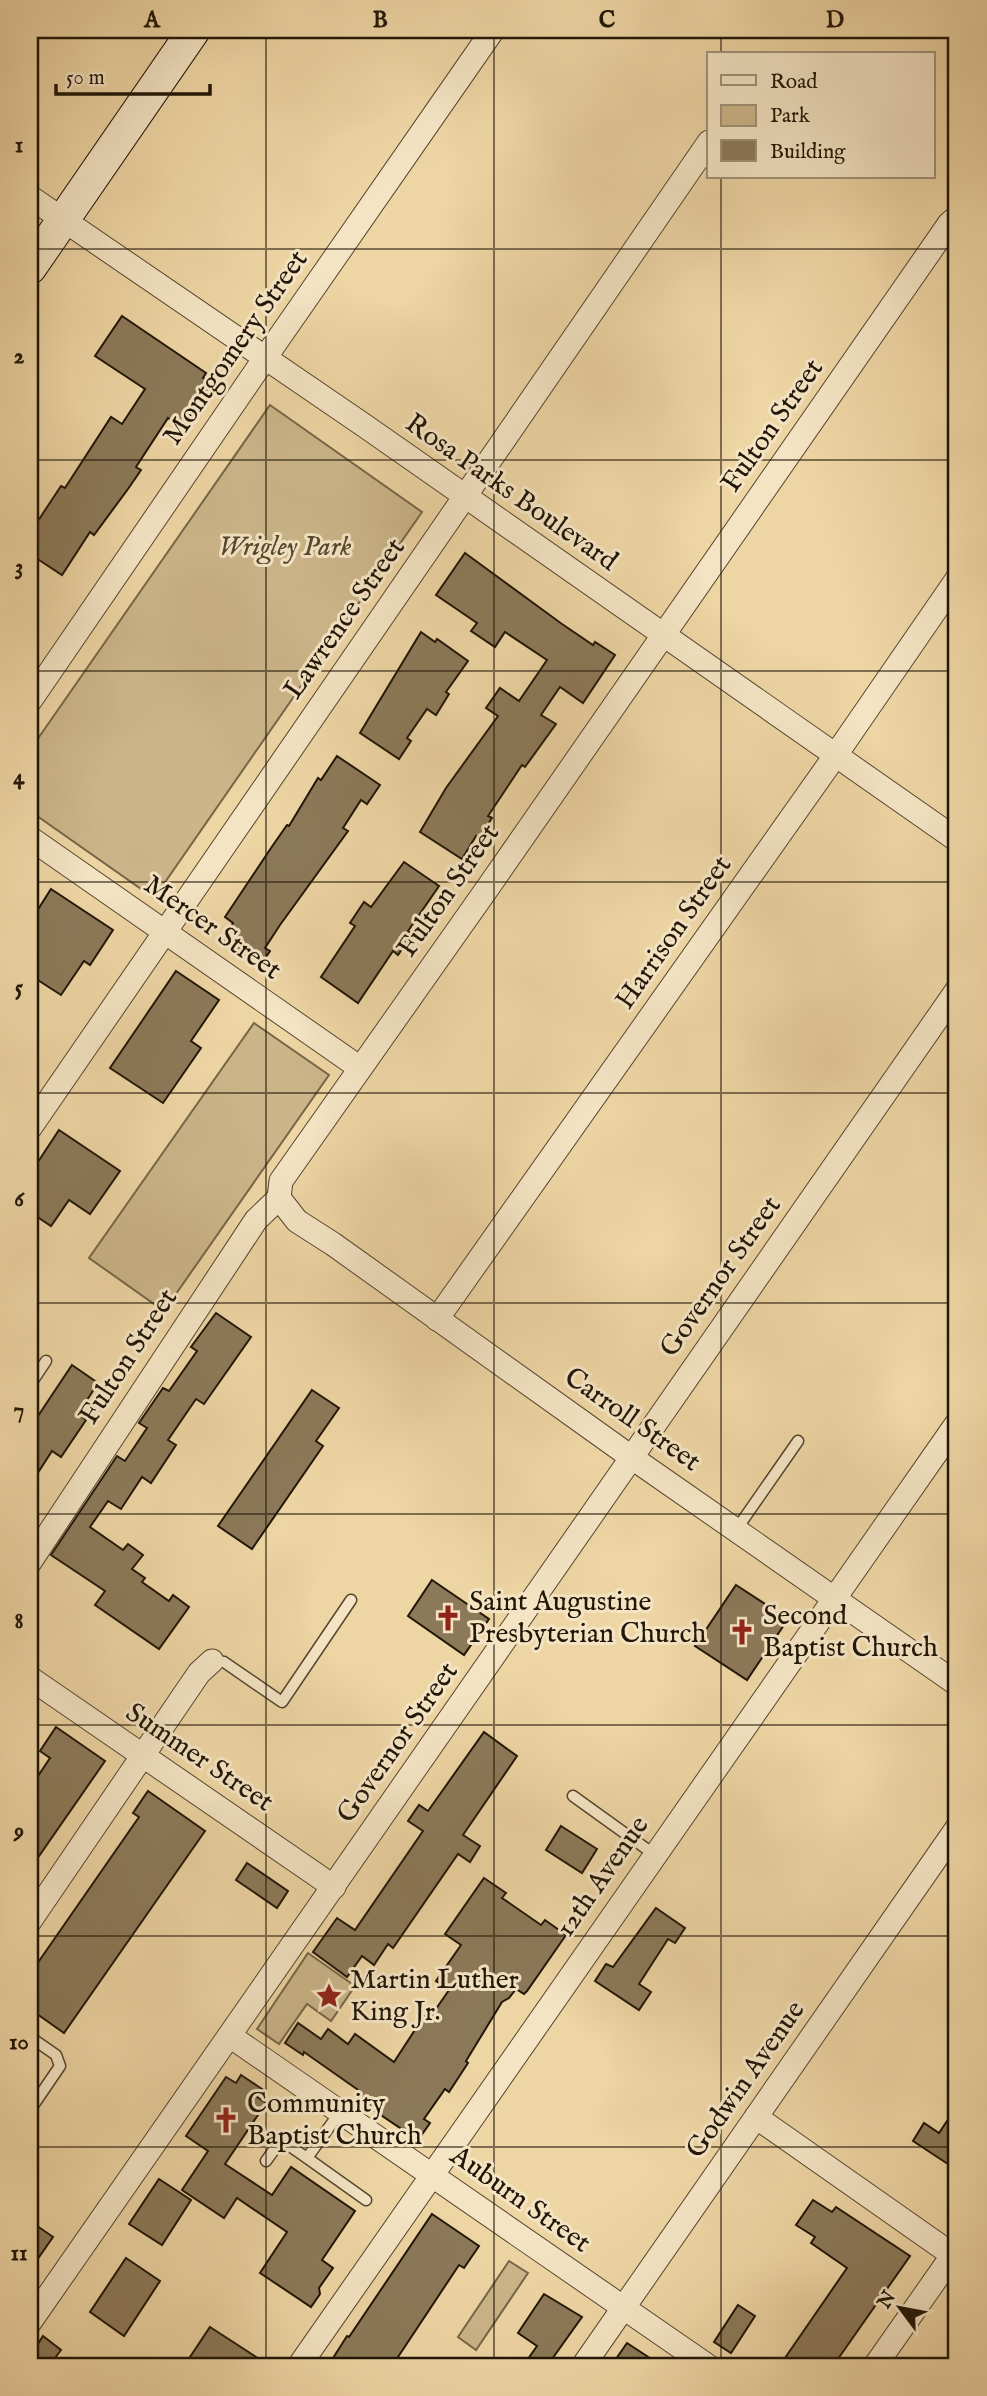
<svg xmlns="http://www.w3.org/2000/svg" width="987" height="2396" font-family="'IM FELL English',serif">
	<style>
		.green { fill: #cbb589; stroke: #766648; stroke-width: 2 }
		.building { fill: #8c7959; stroke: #211607; stroke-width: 2 }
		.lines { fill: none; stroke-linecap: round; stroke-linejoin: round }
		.lane-casing { stroke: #54462e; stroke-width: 13 }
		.street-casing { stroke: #54462e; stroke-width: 25 }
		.secondary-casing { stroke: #211607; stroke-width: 34 }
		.lane { stroke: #f4e4c4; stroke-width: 10 }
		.street { stroke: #f4e4c4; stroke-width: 23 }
		.secondary { stroke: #f4e4c4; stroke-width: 32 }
		.grid { fill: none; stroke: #211607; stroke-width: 2; stroke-opacity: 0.55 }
		.labels { text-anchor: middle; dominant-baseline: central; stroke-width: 6; stroke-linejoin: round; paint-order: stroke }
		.street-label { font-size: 28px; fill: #211607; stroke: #f4e4c4 }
		.park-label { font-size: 28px; font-style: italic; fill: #54462e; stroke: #f4e4c4 }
		.poi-label { font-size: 28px; fill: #211607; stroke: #f4e4c4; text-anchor: start }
		.neatline { fill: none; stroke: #211607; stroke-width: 2.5 }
		.grid-label { font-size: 23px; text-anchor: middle; font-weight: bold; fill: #211607 }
	</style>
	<rect width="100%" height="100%" fill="#eed5a4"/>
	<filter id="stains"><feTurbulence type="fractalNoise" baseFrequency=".00286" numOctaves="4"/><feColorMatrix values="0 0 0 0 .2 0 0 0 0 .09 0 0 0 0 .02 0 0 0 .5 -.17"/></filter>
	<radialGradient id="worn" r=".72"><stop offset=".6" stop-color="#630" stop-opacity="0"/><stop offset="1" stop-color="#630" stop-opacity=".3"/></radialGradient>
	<g class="green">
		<path d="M270 405 422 512 154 898 30 811V750Z"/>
		<path d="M254 1023 329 1075 164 1311 89 1258Z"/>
		<path d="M308 1953 355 1986 331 2021 307 2004 279 2044 257 2029Z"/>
		<path d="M509 2261 528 2273 476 2350 458 2337Z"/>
	</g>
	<g class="building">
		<path d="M122 316 206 373 203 378 211 383 182 428 168 418 136 467 141 470 128 489 94 535 90 532 62 575 30 554V533L61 486 65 488 111 417 122 424 145 389 95 356Z"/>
		<path d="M465 553 562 624 593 645 595 642 615 655 583 703 560 687 541 715 556 724 525 767 522 765 488 816 492 818 479 838 476 836 462 859 420 832 446 788 498 716 486 708 500 688 519 701 547 660 505 632 495 647 471 631 477 623 436 595Z"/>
		<path d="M421 632 435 642 437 639 468 661 446 692 449 694 436 715 427 709 407 738 411 741 399 759 360 733Z"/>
		<path d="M337 756 380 785 367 804 361 800 343 828 348 831 280 925 265 948 270 951 259 967 221 941 233 923 225 917 271 848 287 825 289 826 318 778 321 780Z"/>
		<path d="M404 862 439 886 408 931 412 934 398 955 393 951 358 1003 321 977 355 926 350 923 364 902 371 907Z"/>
		<path d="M51 889 113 930 90 965 84 961 61 995 30 975V922Z"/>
		<path d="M176 971 219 1000 191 1041 201 1048 163 1103 110 1068Z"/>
		<path d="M59 1130 120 1171 90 1214 69 1200 51 1226 30 1212V1174Z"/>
		<path d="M216 1313 251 1337 204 1404 196 1399 168 1440 176 1445 151 1483 142 1477 121 1509 108 1501 90 1527 123 1550 128 1544 143 1555 132 1569 145 1578 142 1582 169 1601 173 1595 189 1607 159 1649 95 1605 105 1591 51 1555 117 1456 125 1461 147 1428 139 1423 163 1388 169 1391 197 1351 191 1347Z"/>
		<path d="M72 1365 98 1383 78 1414 86 1420 61 1457 52 1451 30 1485V1428Z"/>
		<path d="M312 1390 339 1408 316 1441 323 1446 252 1549 218 1526Z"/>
		<path d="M432 1580 489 1619 464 1655 408 1616Z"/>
		<path d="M736 1585 788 1619 747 1680 695 1646Z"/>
		<path d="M56 1727 105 1761 30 1869V1788L50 1758 40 1751Z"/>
		<path d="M484 1732 517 1756 463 1835 480 1846 470 1862 458 1854 393 1948 388 1944 374 1965 362 1956 347 1977 313 1952 337 1918 355 1930 423 1831 408 1821 419 1805 428 1811Z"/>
		<path d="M148 1791 205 1831 64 2033 30 2009V1974L139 1817 133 1813Z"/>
		<path d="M561 1826 597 1849 582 1873 546 1850Z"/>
		<path d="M247 1863 288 1891 277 1908 236 1880Z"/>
		<path d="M484 1878 506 1893 502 1898 541 1925 545 1920 566 1935 527 1991 524 1994 516 1989 509 1998 502 2002 466 2061 468 2063 449 2092 445 2089 424 2119 430 2123 418 2140 357 2099 361 2092 304 2052 303 2055 285 2043 298 2023 321 2039 328 2029 348 2044 355 2034 394 2062 424 2016 429 2019 449 1990 436 1981 461 1945 445 1934Z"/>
		<path d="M656 1908 685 1928 675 1943 668 1939 639 1984 651 1992 639 2010 595 1981 606 1964 613 1967Z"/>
		<path d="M241 2075 262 2089 257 2097 266 2103 225 2164 272 2195 291 2167 355 2211 322 2260 333 2268 319 2288 320 2294 311 2307 260 2273 287 2232 237 2198 224 2218 182 2190 208 2151 186 2136 226 2077 236 2083Z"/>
		<path d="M957 2106V2170L913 2141 924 2123 939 2133Z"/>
		<path d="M159 2179 191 2200 162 2245 129 2224Z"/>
		<path d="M813 2200 832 2212 836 2207 910 2256 833 2366H797L785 2358 847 2268 811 2243 815 2237 796 2225Z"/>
		<path d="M432 2214 479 2246 464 2268 459 2265 392 2366H328L347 2336 349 2337Z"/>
		<path d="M30 2221 53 2237 30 2270Z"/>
		<path d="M126 2258 160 2281 124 2336 90 2312Z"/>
		<path d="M544 2294 582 2317 547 2366H523L537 2346 518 2333Z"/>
		<path d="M738 2305 755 2316 731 2353 714 2342Z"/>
		<path d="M210 2327 270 2366H184Z"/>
		<path d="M43 2336 61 2350 49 2366H30V2356Z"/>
		<path d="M627 2343 662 2366H611Z"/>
	</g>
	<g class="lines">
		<g class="lane-casing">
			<g id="lane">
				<path d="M30 1385 46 1361"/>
				<path d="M736 1530 798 1441"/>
				<path d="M212 1661 224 1662 282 1702 351 1600"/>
				<path d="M573 1796 655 1855"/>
				<path d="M30 2037 56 2055 60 2066 30 2110"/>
				<path d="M307 2158 366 2200"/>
				<path d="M266 2161 281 2140 307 2158 340 2112"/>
			</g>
		</g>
		<g class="street-casing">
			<g id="street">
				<path d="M30 197 365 426 957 840"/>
				<path d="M30 701 265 358 493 30"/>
				<path d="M30 838 360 1068"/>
				<path d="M30 1128 709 142"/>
				<path d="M279 1198 297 1221 333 1244 631 1457 957 1684"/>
				<path d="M437 1319 835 756 957 579"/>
				<path d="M30 1562 256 1220 279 1198 281 1181 489 886 949 224 957 217"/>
				<path d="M30 1678 334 1887"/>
				<path d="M30 1921 199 1673 212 1661"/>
				<path d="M230 2036 708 2366"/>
				<path d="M756 2117 957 2258"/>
				<path d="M30 2322 957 990"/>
				<path d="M299 2366 957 1423"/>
				<path d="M583 2366 957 1828"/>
				<path d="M875 2366 957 2249"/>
			</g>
		</g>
		<g class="secondary-casing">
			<path id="secondary" d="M30 268 194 30"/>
		</g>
		<use href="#lane" class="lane"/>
		<use href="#street" class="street"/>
		<use href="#secondary" class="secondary"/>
	</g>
	<path class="grid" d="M266 30V2366M494 30V2366M721 30V54M721 177V2366M30 249H957M30 460H957M30 671H957M30 882H957M30 1093H957M30 1303H957M30 1514H957M30 1725H957M30 1936H957M30 2147H957"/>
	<defs>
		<g id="church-bare" transform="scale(2.1)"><path d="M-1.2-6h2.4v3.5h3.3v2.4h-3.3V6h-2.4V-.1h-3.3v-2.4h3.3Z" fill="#8f2418" stroke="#f4e4c4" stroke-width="2.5" paint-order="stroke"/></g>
		<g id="sight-bare" transform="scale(2.1)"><path d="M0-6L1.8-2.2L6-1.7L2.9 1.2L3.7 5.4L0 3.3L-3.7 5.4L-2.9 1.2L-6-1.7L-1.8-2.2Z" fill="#8f2418" stroke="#f4e4c4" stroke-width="2.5" paint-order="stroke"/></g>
	</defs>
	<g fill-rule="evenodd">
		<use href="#church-bare" x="448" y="1618"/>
		<use href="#church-bare" x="742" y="1632"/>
		<use href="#sight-bare" x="329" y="1996"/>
		<use href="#church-bare" x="226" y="2120"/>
	</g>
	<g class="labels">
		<g class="street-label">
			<text transform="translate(236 348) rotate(-55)">Montgomery Street</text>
			<text transform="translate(773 426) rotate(-55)">Fulton Street</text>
			<text transform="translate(511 493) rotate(35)">Rosa Parks Boulevard</text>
			<text transform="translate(345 619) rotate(-55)">Lawrence Street</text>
			<text transform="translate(449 891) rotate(-55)">Fulton Street</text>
			<text transform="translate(212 928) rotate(35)">Mercer Street</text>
			<text transform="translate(674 933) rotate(-55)">Harrison Street</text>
			<text transform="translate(721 1277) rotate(-55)">Governor Street</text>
			<text transform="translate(129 1357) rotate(-57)">Fulton Street</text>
			<text transform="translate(632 1420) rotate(35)">Carroll Street</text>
			<text transform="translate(398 1743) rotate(-55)">Governor Street</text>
			<text transform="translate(199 1758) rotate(34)">Summer Street</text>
			<text transform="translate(603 1877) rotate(-55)">12th Avenue</text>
			<text transform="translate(746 2080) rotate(-55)">Godwin Avenue</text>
			<text transform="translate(520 2200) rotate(35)">Auburn Street</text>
		</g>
		<g class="park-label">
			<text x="285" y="547">Wrigley Park</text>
		</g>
		<g class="poi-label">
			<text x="469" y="1602">Saint Augustine<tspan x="469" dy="32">Presbyterian Church</tspan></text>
			<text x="763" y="1616">Second<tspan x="763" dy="32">Baptist Church</tspan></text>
			<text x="350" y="1980">Martin Luther<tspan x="350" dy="32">King Jr.</tspan></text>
			<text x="247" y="2104">Community<tspan x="247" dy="32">Baptist Church</tspan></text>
		</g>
	</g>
	<rect width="987" height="2396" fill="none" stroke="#eed5a4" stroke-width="77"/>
	<rect x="707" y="52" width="228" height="126" fill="#f4e4c4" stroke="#a09278" stroke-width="2"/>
	<rect x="721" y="75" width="35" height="10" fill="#f4e4c4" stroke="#a09278" stroke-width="2"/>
	<text x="770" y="88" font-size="21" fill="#211607">Road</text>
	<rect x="721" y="105" width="35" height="21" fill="#cbb589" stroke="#a09278" stroke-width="2"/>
	<text x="770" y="122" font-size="21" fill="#211607">Park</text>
	<rect x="721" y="140" width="35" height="21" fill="#8c7959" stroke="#a09278" stroke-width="2"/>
	<text x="770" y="158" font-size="21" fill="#211607">Building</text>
	<g transform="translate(900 2308) rotate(302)" stroke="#f4e4c4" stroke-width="5" paint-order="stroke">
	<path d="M0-5L12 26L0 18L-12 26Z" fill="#211607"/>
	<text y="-10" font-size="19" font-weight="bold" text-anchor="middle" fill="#211607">N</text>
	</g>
	<path d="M56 84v10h154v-10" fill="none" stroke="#211607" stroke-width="3.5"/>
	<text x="66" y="84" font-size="21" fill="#211607" stroke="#f4e4c4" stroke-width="5" paint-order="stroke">50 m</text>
	<rect x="38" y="38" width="910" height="2320" class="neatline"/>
	<g class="grid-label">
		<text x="152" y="27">A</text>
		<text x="380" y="27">B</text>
		<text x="607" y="27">C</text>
		<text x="835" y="27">D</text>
		<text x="19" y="152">1</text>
		<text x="19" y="363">2</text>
		<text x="19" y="574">3</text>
		<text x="19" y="784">4</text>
		<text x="19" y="995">5</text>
		<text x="19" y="1206">6</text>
		<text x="19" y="1417">7</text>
		<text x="19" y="1628">8</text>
		<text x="19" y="1838">9</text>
		<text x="19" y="2049">10</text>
		<text x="19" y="2260">11</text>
	</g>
	<rect width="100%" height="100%" filter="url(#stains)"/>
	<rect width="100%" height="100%" fill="url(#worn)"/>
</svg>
